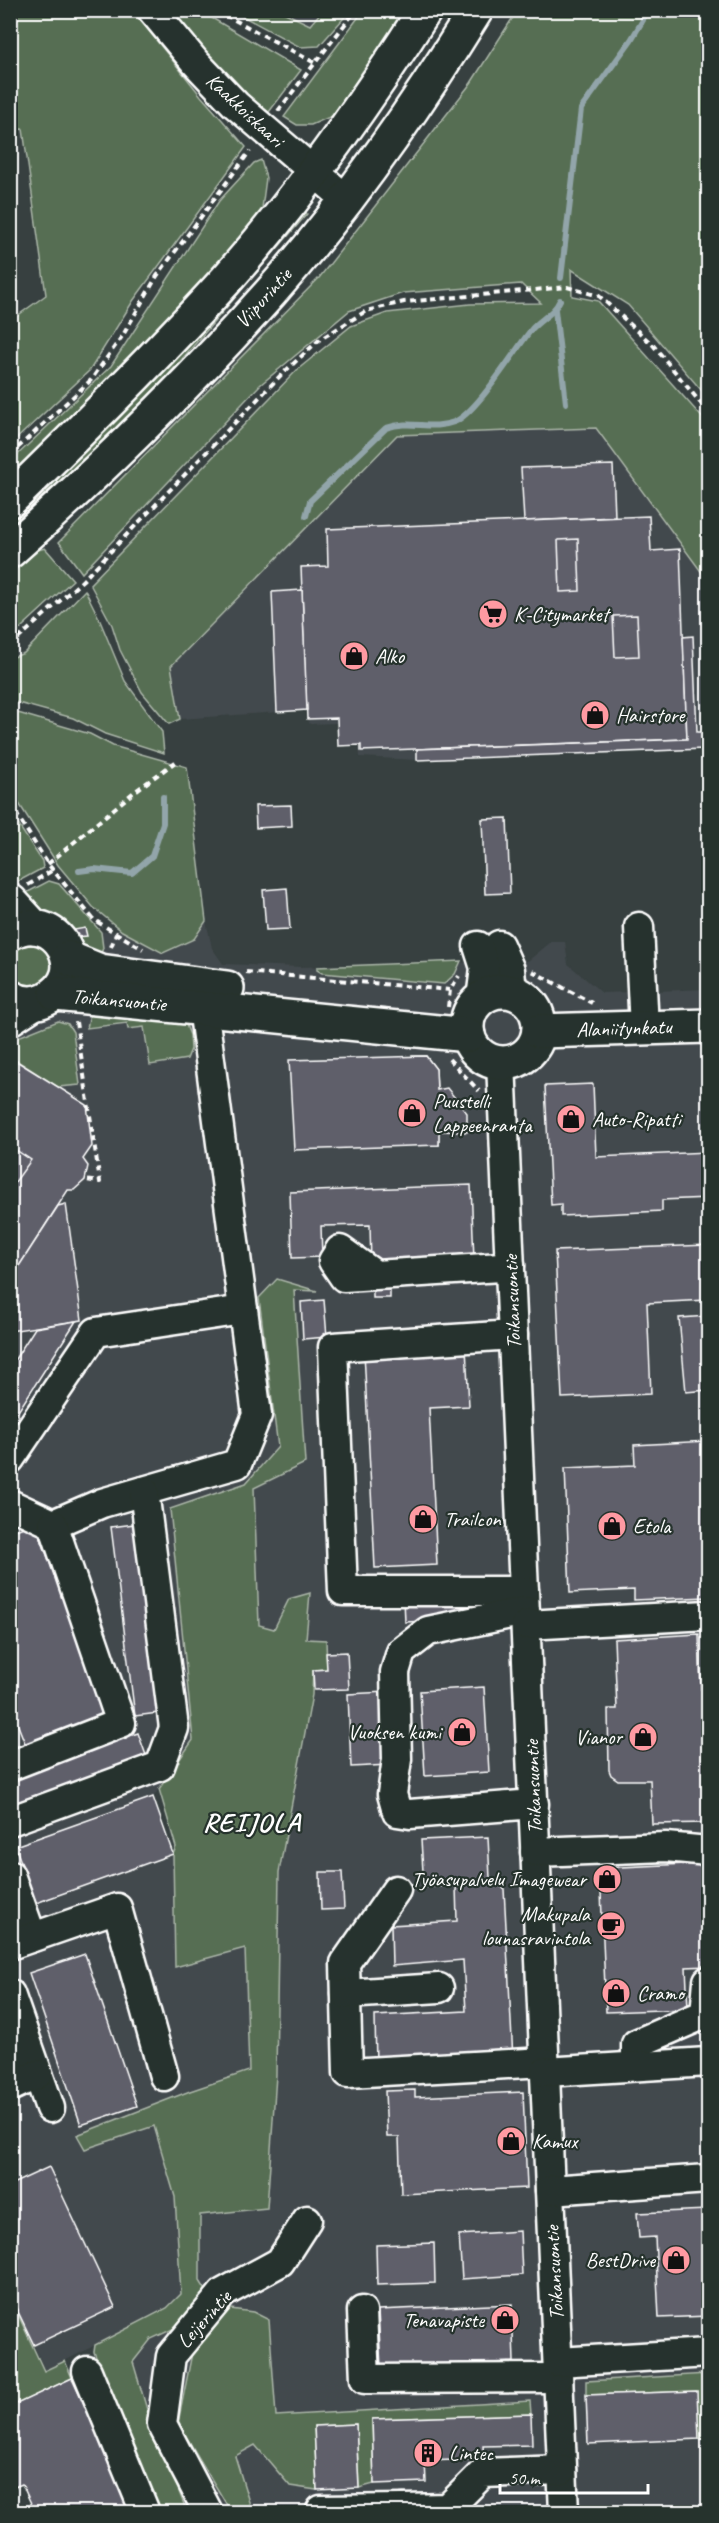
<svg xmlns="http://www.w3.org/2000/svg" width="719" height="2523" font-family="Caveat,sans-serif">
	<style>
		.built { fill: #43494d }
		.green { fill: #576e53; stroke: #abb6a9; stroke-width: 1.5 }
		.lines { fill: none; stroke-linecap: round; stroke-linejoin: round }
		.stream { stroke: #92a5aa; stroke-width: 6 }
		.building { fill: #5f5e6b; stroke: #fff; stroke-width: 1.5 }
		.minor-casing { stroke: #fff; stroke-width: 33 }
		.major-casing { stroke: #fff; stroke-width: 38 }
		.path { stroke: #fff; stroke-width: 4; stroke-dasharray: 6 4.5; stroke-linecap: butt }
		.minor { stroke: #26332d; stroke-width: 28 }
		.major { stroke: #26332d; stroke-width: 33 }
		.labels { text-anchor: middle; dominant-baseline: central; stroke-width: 4.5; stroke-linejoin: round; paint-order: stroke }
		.street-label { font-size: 21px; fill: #fff; stroke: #26332d }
		.poi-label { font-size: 21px; fill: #fff; stroke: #26332d; text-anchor: start }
		.district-label { font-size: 27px; font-weight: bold; letter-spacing: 1.5px; fill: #fff; stroke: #26332d }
	</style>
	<rect width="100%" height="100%" fill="#374040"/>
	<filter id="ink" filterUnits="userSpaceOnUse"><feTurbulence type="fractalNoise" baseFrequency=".0167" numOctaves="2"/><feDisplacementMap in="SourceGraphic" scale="12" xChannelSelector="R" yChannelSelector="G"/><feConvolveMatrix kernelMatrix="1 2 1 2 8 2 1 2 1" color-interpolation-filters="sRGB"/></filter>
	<g filter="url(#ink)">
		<g class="built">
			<path d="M281 11H322L310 25Z"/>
			<path d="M596 428 708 581V747L417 760 360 757 358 722 310 724 307 719 306 710 180 719 171 666 397 435Z"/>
			<path d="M10 868 26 893 103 948 101 932 122 931 163 953 194 939 206 921 212 948 223 964 301 967 528 961 551 942H565L568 964 602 993 708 989V2374L586 2381 588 2444 708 2439V2512H252L234 2455 255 2445 290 2486 316 2489 314 2426 356 2424 359 2487 374 2483 372 2419 531 2414 530 2401 276 2416 269 2320 178 2423 231 2512H187L148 2413 133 2362 151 2339 175 2328 200 2281V2215L267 2208 276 2075 279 1872 314 1690 313 1670 327 1669 326 1640 306 1639 289 1599 274 1629 259 1625 254 1488 170 1509 193 1740 153 1797 173 1854 175 1967 245 1948 249 2072 190 2091 78 2135 86 2149 154 2126 175 2197 181 2294 167 2308 45 2371 34 2345 115 2307 49 2167 11 2185 10 2051 15 2049 10 2038Z"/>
		</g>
		<g class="green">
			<path d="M11 10 133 11 201 96 246 147 133 301 90 370 11 444V316H17L46 295 23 129 11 130V77L16 76 11 47Z"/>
			<path d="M172 11H200L301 70 269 112C230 85 200 49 172 11Z"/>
			<path d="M233 11H281L310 25 322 11H350L319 46 300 47Z"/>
			<path d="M363 11H406L332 116 311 125H297L284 117Z"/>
			<path d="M517 11H708V398L628 305 571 269 572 296 598 301 708 424V581L596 428 397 435 171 666 180 719 169 724 142 692 120 650 112 625 90 584 297 370 351 326 387 313 470 304 541 303 521 284 403 293 349 311 260 385 82 573 59 542 319 278 471 83Z"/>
			<path d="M261 160 266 178 261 216 205 285 11 479V461L111 366 219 201 254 163Z"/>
			<path d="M304 210 307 214 133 416 11 533 10 524 43 495Z"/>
			<path d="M45 548 73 580 11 637V574L38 550Z"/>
			<path d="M85 590 98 616 125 681 162 732 164 753 105 734 73 718 11 701V658L24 653Z"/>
			<path d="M11 711 90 734 113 746 187 767 206 921 194 939 163 953 122 931 93 907 58 865 11 791Z"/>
			<path d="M10 812 42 861 43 868 17 882 11 868Z"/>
			<path d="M49 881 59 884 101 932 103 948 97 964 84 953 63 923 43 910 26 893Z"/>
			<circle cx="31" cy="964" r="22"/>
			<path d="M461 961 455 974 444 984 322 973 317 970V967Z"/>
			<path d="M91 1009 174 1016 186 1025 190 1035 191 1049 187 1059 150 1065 144 1027 128 1029 127 1023 87 1028Z"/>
			<path d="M58 1021 68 1024 73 1032 80 1085 58 1087 11 1057V1037L16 1038Z"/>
			<path d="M277 1279 317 1291 294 1290 305 1463 254 1488 259 1625 274 1629 289 1599 310 1593 306 1639 326 1640 327 1669 313 1670 312 1695 279 1872 276 2075 267 2208 200 2215V2281L207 2292 192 2316 175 2328 151 2339 133 2362 148 2413 187 2512H156L94 2352 95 2345 167 2308 181 2294 175 2197 154 2126 85 2149 77 2135 190 2091 249 2071 245 1948 175 1967 173 1854 176 1847 159 1789 193 1740 170 1509 246 1483 278 1447 259 1298Z"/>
			<path d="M10 2297 44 2371 65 2361 72 2378 11 2407Z"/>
			<path d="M223 2308 253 2312 269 2320 276 2416 530 2401 531 2414 372 2419 374 2484 359 2488 356 2424 314 2426 317 2490 290 2486 255 2445 235 2456 252 2512H231L178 2423 194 2343Z"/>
			<path d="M708 2374V2439H699L697 2391 586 2395V2381Z"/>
		</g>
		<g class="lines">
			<g class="stream">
				<path d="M561 278 581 109 631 40 643 20 644 10"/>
				<path d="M555 310 566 403"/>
				<path d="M306 516 310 501 386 428C412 419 430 431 454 422 476 414 515 350 531 330 540 319 554 314 560 300"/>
				<path d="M79 871 94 869 132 873 152 856 163 823V797"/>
			</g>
		</g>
		<g class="building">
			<path d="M613 465 615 517 524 521 521 468Z"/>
			<path d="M649 516 651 551 680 549 687 739 361 751V745L338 746 337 718 307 719 301 567 328 566 327 529Z"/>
			<path d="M578 539 580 591 560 592 558 540Z"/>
			<path d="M302 590 307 710 277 712 272 592Z"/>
			<path d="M637 615 639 656 615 657 613 616Z"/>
			<path d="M693 636 697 732H703L704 749 417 760V749L687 739 683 637Z"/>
			<path d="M291 805 292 826 256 828 255 806Z"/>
			<path d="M507 818 510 893 485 894 482 819Z"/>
			<path d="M287 888 290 929 266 930 263 890Z"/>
			<path d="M85 928 87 936 75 937 74 930Z"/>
			<path d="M412 1056H426L436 1069 439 1145H416Z"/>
			<path d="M426 1056 436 1069 437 1090 447 1088 467 1113V1132L439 1131V1145L294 1150 289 1060Z"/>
			<path d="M10 1057 87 1105 92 1146 83 1159 88 1166 85 1180 74 1190H68L10 1280Z"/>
			<path d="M593 1084 596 1157 708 1152V1198L662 1200V1211L561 1216V1204L551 1205 545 1086Z"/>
			<path d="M10 1146 31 1160 10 1189Z"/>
			<path d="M471 1185 474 1260 371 1264 370 1225 321 1226 322 1257 292 1258 290 1192Z"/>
			<path d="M66 1204 82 1320 10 1331V1280L58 1206Z"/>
			<path d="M708 1245V1300L647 1303 651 1394 562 1398 555 1251Z"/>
			<rect x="373" y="1290" width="17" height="8"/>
			<path d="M324 1300 327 1337 303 1339 301 1302Z"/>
			<path d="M708 1316V1390L686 1392 679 1318Z"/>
			<path d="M76 1321 10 1424V1367L35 1328Z"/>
			<path d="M466 1347 469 1406 429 1408 437 1565 375 1568 364 1352Z"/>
			<path d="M708 1441V1597L634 1600V1590L570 1593 565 1468 635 1465 634 1445Z"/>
			<path d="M35 1523 109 1721 28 1751 10 1705V1532Z"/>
			<path d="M142 1523 166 1712 135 1716 111 1527Z"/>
			<path d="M475 1596 476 1619 405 1622 404 1599Z"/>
			<path d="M699 1634 701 1689H708V1823L652 1824 650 1780H618L611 1775 609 1770 608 1709H617L614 1639Z"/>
			<path d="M347 1652 349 1689 314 1690 313 1670 327 1669 326 1653Z"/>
			<path d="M484 1687 489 1772 425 1776 420 1691Z"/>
			<path d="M386 1692 389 1765 351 1767 348 1694Z"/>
			<path d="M138 1733 147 1758 10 1806V1778Z"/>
			<path d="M153 1797 173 1854 36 1903 15 1846Z"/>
			<path d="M488 1837 490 1878 504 1889 513 2059 376 2065 375 2016 466 2011 463 1960 392 1966 391 1925 457 1921 456 1886 424 1887 421 1840Z"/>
			<path d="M708 1863V1966L686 1967 688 2009 606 2012 600 1868Z"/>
			<path d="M320 1872H342L344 1909 321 1910Z"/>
			<path d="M85 1954 137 2106 81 2125 29 1973Z"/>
			<path d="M415 2090V2097L523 2092 527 2188 401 2194 399 2137H387L385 2091Z"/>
			<path d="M49 2167 115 2307 34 2345 10 2295V2185Z"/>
			<path d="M708 2210V2316L659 2318 655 2237 639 2238 637 2213Z"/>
			<path d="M520 2231 522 2275 462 2279 459 2235Z"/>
			<path d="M434 2243 435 2283 377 2285 376 2245Z"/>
			<path d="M512 2304 514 2362 381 2368 378 2310Z"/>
			<path d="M72 2378 135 2512H35L22 2484 10 2489V2407Z"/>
			<path d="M697 2391 699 2439 588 2444 586 2395Z"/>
			<path d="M531 2414 532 2445 483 2446 484 2459 425 2461 426 2482 374 2484 372 2419Z"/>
			<path d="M356 2424 359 2488 317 2490 314 2426Z"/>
		</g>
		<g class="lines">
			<g class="minor-casing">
				<g id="minor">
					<path d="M152 10 196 63 236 105 347 200"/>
					<path d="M639 927 644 1028"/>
					<path d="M499 945 510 970 512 992"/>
					<path d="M478 946 485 968 481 999"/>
					<path d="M10 1021 39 1002"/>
					<path d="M501 1062 564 2512"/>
					<path d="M375 1275 340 1250 333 1261 344 1277 501 1267 510 1265"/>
					<path d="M513 1335 333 1347 343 1591H524"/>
					<path d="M10 1459 96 1332 243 1310"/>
					<path d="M10 1504 53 1524 102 1503 237 1464 257 1415 203 1007"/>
					<path d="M525 1611 428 1631 401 1652 395 1672 397 1759 392 1794 397 1812 410 1814 534 1804"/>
					<path d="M526 1625 708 1615"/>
					<path d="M10 1766 121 1723 53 1524"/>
					<path d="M10 1821 160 1766 174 1728 144 1491"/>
					<path d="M535 1852 666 1847 708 1851"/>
					<path d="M10 1875 32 1937"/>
					<path d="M396 1890 345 1963 348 2073 545 2062"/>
					<path d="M10 1945 117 1908 164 2076"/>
					<path d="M10 1994 50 2108"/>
					<path d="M346 1994 439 1988"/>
					<path d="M636 2066V2044L705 2014 708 1981"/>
					<path d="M545 2072 708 2062"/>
					<path d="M10 2087 38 2074"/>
					<path d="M550 2190 708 2179"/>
					<path d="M362 2311 365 2379 558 2378"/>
					<path d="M558 2362 708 2353"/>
					<path d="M87 2371 145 2512"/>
					<path d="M321 2510 404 2509"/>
					<path d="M208 2512 162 2424 171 2356 223 2293 280 2262 307 2220"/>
					<path d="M404 2512V2509L448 2508 483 2473 562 2470"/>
				</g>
			</g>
			<g class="major-casing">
				<g id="major">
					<path d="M10 500C84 428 157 356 226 280 300 197 365 104 425 10"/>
					<path d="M10 551C101 470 190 383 271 292 348 205 415 109 476 10"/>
					<path d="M10 901 34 927"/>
					<path d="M10 933C55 906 96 974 46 999 34 1005 21 1004 10 997"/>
					<path d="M68 958 100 971 227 988"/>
					<circle cx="503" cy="1027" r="36"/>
					<path d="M56 994 468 1035"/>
					<path d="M539 1031 708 1026"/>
				</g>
			</g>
			<g class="path">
				<path d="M216 10 315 63"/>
				<path d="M278 111 356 10"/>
				<path d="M10 455 91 380 123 335 157 276 250 151"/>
				<path d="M10 646 83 580 280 376 319 340 366 311 404 302 567 287 599 296 653 345 708 412"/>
				<path d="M10 804 48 864 94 920 143 949"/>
				<path d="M48 864 134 792 178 760"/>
				<path d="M28 885 53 870"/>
				<path d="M111 947 116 934"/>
				<path d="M532 971 592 1003"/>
				<path d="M246 972 450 990"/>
				<path d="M448 1007 450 990 459 976"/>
				<path d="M76 1022 100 1182 85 1180"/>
				<path d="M449 1059 479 1091"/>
			</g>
			<use href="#minor" class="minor"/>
			<use href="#major" class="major"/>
		</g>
	</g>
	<defs>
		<g id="supermarket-disc" transform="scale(1.5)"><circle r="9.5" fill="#ff9aa2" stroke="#26332d"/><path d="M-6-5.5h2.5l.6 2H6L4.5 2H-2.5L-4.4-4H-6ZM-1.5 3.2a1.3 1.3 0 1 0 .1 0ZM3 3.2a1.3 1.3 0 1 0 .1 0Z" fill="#111"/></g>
		<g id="shop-disc" transform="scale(1.5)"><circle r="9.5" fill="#ff9aa2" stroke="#26332d"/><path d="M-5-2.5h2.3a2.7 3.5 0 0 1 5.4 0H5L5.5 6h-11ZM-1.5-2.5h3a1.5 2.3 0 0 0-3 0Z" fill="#111"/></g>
		<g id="cafe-disc" transform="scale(1.5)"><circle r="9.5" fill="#ff9aa2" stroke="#26332d"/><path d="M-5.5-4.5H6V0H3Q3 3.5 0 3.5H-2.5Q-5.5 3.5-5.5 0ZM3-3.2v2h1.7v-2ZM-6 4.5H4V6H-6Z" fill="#111"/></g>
		<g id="building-disc" transform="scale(1.5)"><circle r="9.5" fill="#ff9aa2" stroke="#26332d"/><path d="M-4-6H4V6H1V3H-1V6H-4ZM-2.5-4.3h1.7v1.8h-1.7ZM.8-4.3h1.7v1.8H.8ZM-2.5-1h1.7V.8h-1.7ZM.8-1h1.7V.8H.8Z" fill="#111"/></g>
	</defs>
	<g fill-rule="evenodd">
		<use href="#supermarket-disc" x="493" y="614"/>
		<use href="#shop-disc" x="354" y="656"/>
		<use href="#shop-disc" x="595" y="715"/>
		<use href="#shop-disc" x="412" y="1113"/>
		<use href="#shop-disc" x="571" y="1119"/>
		<use href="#shop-disc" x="423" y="1519"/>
		<use href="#shop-disc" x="612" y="1526"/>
		<use href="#shop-disc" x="462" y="1732"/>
		<use href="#shop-disc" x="643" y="1737"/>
		<use href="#shop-disc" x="607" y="1879"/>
		<use href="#cafe-disc" x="611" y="1926"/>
		<use href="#shop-disc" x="616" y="1993"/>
		<use href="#shop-disc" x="511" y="2141"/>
		<use href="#shop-disc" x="676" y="2260"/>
		<use href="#shop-disc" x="505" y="2320"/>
		<use href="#building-disc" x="428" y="2453"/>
	</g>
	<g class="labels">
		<g class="street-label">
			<text transform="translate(245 110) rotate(43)">Kaakkoiskaari</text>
			<text transform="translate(263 298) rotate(-48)">Viipurintie</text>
			<text transform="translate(119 1000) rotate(5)">Toikansuontie</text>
			<text transform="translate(624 1028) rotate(-2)">Alaniitynkatu</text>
			<text transform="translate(512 1302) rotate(-92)">Toikansuontie</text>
			<text transform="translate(533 1787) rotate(-92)">Toikansuontie</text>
			<text transform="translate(554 2273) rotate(-93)">Toikansuontie</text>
			<text transform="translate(204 2319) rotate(-48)">Leijerintie</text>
		</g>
		<g class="poi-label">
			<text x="514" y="614">K-Citymarket</text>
			<text x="375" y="656">Alko</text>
			<text x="616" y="715">Hairstore</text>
			<text x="433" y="1101">Puustelli<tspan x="433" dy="24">Lappeenranta</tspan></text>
			<text x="592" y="1119">Auto-Ripatti</text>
			<text x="444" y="1519">Trailcon</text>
			<text x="633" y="1526">Etola</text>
			<text x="441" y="1732" text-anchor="end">Vuoksen kumi</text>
			<text x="622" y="1737" text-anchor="end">Vianor</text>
			<text x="586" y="1879" text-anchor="end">Työasupalvelu Imagewear</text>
			<text x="590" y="1914" text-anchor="end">Makupala<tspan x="590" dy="24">lounasravintola</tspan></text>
			<text x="637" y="1993">Cramo</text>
			<text x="532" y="2141">Kamux</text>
			<text x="655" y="2260" text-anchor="end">BestDrive</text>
			<text x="484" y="2320" text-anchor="end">Tenavapiste</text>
			<text x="449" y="2453">Lintec</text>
		</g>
		<g class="district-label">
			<text x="252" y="1822">REIJOLA</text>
		</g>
	</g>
	<rect width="719" height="2523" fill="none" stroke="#26332d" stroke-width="36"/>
	<rect x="18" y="18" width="683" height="2487" fill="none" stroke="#fff" stroke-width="2" filter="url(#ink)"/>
	<path d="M500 2484v9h148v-9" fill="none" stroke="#ffffff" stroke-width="3"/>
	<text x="509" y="2484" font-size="18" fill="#ffffff" stroke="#26332d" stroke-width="4.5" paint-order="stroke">50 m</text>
</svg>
